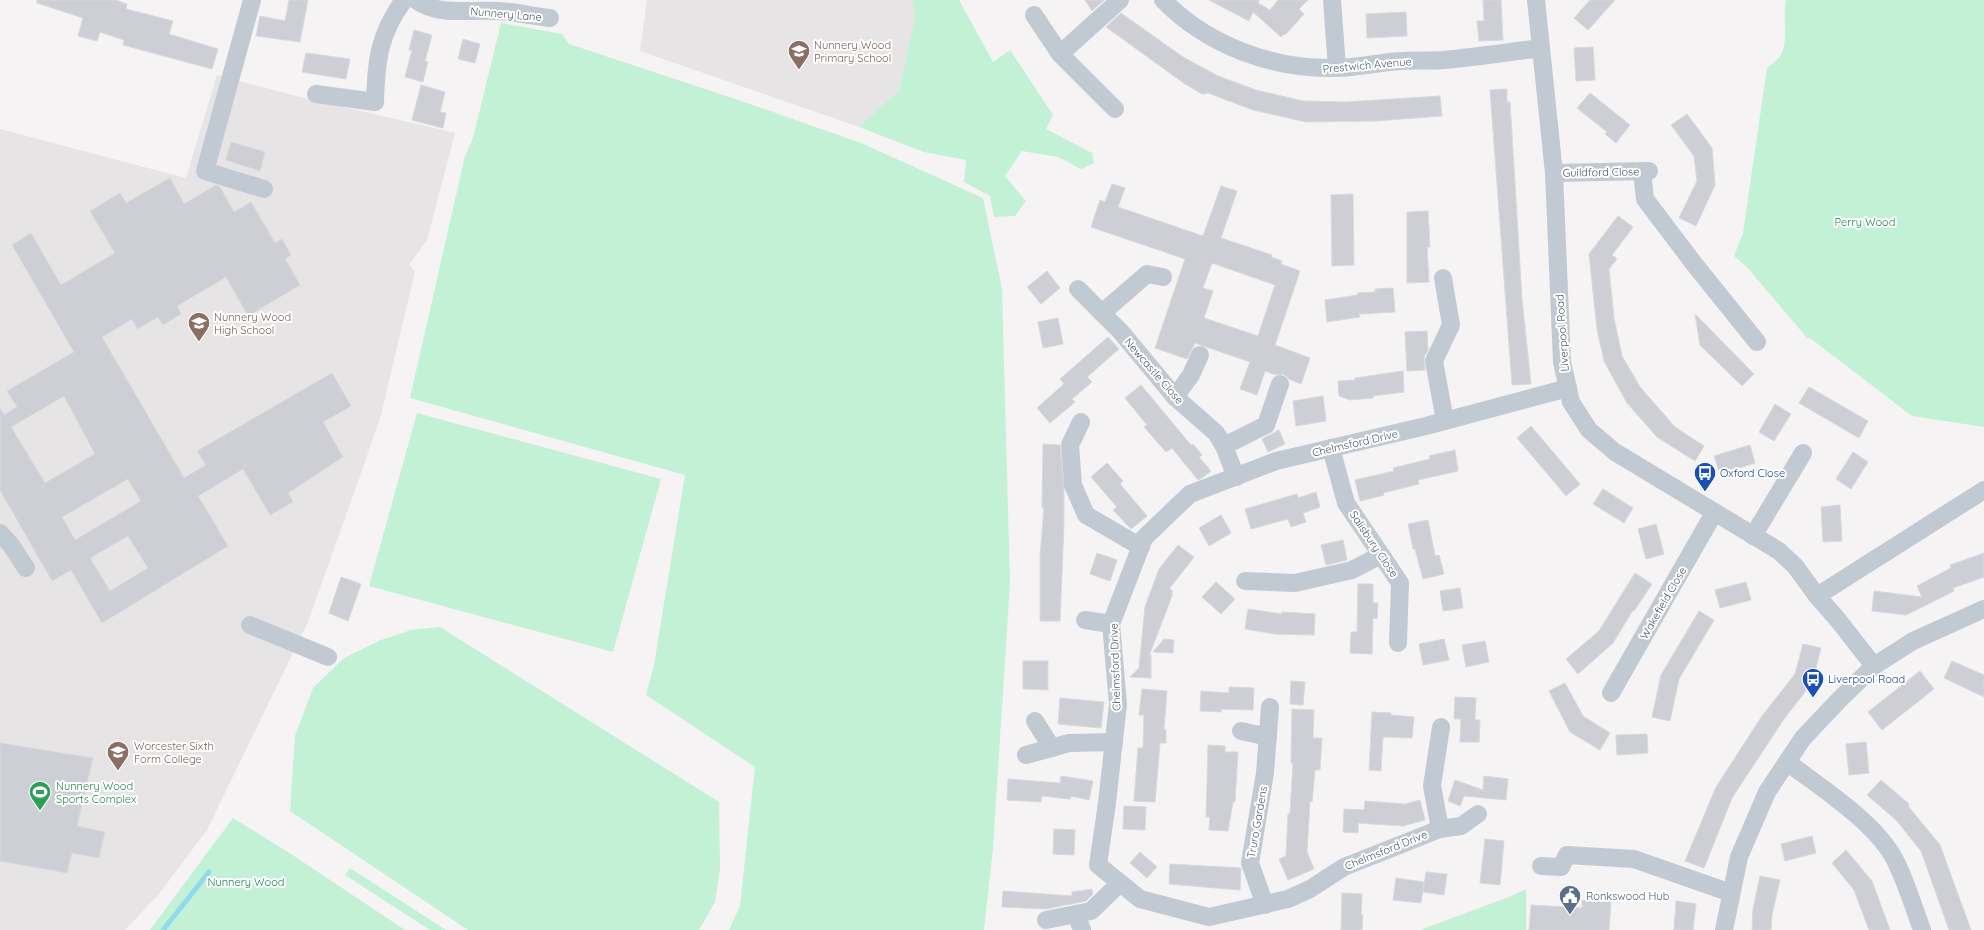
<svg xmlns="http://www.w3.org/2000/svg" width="1984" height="930" font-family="Quicksand,sans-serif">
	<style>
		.education { fill: #e6e4e5 }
		.green { fill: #c3f1d5 }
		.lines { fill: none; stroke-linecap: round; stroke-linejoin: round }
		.stream { stroke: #90daee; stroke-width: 5 }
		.building { fill: #cdcfd5; stroke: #d7d9de; fill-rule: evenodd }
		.minor { stroke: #c1cad2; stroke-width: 18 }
		.labels { text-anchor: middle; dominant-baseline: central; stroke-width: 4; stroke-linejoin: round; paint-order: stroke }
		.street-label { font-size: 11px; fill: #4a5661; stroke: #fff }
		.education-label { font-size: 11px; fill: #785e54; stroke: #fff; text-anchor: start }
		.park-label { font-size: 11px; fill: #17864f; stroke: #fff }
		.transit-label { font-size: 11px; fill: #164399; stroke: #fff; text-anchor: start }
		.leisure-label { font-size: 11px; fill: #27864d; stroke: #fff; text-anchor: start }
		.service-label { font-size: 11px; fill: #4e5e75; stroke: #fff; text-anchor: start }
	</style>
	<rect width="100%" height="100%" fill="#f5f3f3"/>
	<g class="education">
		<path d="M647 0H913L915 17 899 90 859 127 640 51Z"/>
		<path d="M217 75 292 95 455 133 427 240 409 265 415 271 381 415 359 479 308 622 207 830 159 894 125 930H0V129L186 178Z"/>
	</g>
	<g class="green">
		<path d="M912 0H959L993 62 1010 50 1053 115 1046 129 1092 153 1094 163 1081 169 1058 157 1022 151 1005 176 1026 201 1015 216 994 217 990 196 964 182 966 160 924 152 859 127 899 90 915 17Z"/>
		<path d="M1786 0H1984V427L1912 416 1810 338 1808 339 1746 266 1734 256 1743 233 1767 68C1770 65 1776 61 1779 58 1790 41 1782 19 1786 0Z"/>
		<path d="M501 23 562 34 569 44 744 102 861 143 983 198 1002 289 1010 583 993 848 984 930H729L740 906 755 767 646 695 654 665 685 475 410 398 465 156 473 138Z"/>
		<path d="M417 413 661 479 613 652 369 586Z"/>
		<path d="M440 627 719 802 720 869 715 902 699 930H468L290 811 295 736 313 688 344 658 381 640 411 630Z"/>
		<path d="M233 818 291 854 405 930H150Z"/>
		<path d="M350 868 446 930H430L345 875Z"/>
		<path d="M1526 889V930H1420L1509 897Z"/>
	</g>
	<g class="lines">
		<path class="stream" d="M163 930 209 872"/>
	</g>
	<g class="building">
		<path d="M37 0H116L127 4 126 9 173 21 169 34 218 49 212 69 123 45 124 40 100 32 97 41 78 36 83 18 37 3Z"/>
		<path d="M289 0H308L300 42 256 36 260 16 285 21Z"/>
		<path d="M1085 0H1104L1092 11Z"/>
		<path d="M1209 0H1259L1258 3 1270 10 1278 0H1308L1299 9 1304 14 1285 35 1284 34 1281 37 1253 12 1249 21Z"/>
		<path d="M1483 0H1501L1503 40 1479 41 1477 21H1484Z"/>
		<path d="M1590 0H1615L1588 30 1574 18Z"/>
		<path d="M1406 12 1407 36 1367 38 1366 14Z"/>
		<path d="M1121 13 1183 57 1218 76 1256 90 1303 101 1346 102 1440 96 1442 116 1375 121 1306 122 1253 110 1208 93 1202 94 1185 84 1106 27Z"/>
		<path d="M414 30 432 35 425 61 428 62 423 82 405 77 412 50H409Z"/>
		<path d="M463 39 480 44 475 63 458 59Z"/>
		<path d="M1593 47 1595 80 1576 81 1574 48Z"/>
		<path d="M306 53 350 59 346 79 302 72Z"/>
		<path d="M421 85 445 92 440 112 446 113 443 128 412 120Z"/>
		<path d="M1507 89V102H1510L1522 299 1531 384 1512 385 1490 90Z"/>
		<path d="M1590 93 1630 125 1616 143 1605 134 1607 132 1577 108Z"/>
		<path d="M1687 114 1712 148 1715 185 1696 226 1679 218 1697 181 1694 156 1671 125Z"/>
		<path d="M231 142 265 152 260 171 226 160Z"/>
		<path d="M170 178 184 204 216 185 220 187 234 212 251 202 275 243 282 239 291 255 285 259 300 285 248 316 226 277 177 306 181 314 163 325 158 317 137 329 132 319 102 337 184 478 206 465 197 451 332 373 351 406 323 422 343 457 288 493 293 502 270 515 243 469 198 496 228 546 102 623 71 570 52 581 0 490V408L4 415 17 407 7 391 74 352 12 245 31 233 61 285 115 253 90 211 120 193 126 203ZM64 396 95 454 45 483 11 427ZM128 479 141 501 75 540 62 517ZM128 536 148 568 110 591 90 558Z"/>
		<path d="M1112 184 1125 188 1118 207 1203 236 1221 186 1237 191 1221 238 1272 255 1271 257 1282 261 1281 264 1300 271 1275 345 1310 358 1301 384 1289 379 1283 374 1276 375 1265 371 1257 395 1240 389 1250 362 1195 343 1187 359 1155 348 1185 259 1091 227 1100 200 1105 202ZM1212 263 1275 285 1258 336 1204 318 1213 291 1203 288Z"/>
		<path d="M1353 194 1354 265 1332 266 1331 195Z"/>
		<path d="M1428 211 1430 247H1427L1429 282 1407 283V212Z"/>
		<path d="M1618 216 1633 227 1612 255 1617 259 1609 269 1614 318 1622 356 1640 387 1675 427 1704 446 1695 461 1657 437 1627 403 1604 361 1597 329 1589 254Z"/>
		<path d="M1047 271 1060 288 1041 304 1027 287Z"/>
		<path d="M1393 288 1395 312 1359 314 1360 317 1327 322 1325 300 1358 295 1357 293 1375 292V289Z"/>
		<path d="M1695 314 1754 374 1742 386 1700 345Z"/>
		<path d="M1058 318 1063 344 1043 348 1038 322Z"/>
		<path d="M1427 331 1428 350 1424 357 1425 370 1407 371 1405 332Z"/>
		<path d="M1108 337 1119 349 1087 377 1092 382 1072 399 1075 402 1050 423 1037 408 1064 384 1060 379Z"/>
		<path d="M1403 371 1404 392 1373 396V398L1350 400 1339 396 1338 381 1355 380V378Z"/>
		<path d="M1141 385 1191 445 1193 444 1202 455 1199 457 1211 471 1202 478 1198 480 1172 448 1166 452 1144 427 1147 425 1125 398Z"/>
		<path d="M1809 387 1868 421 1859 438 1799 403Z"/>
		<path d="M1323 396 1326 421 1296 426 1293 401Z"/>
		<path d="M1775 404 1791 414 1774 441 1759 432Z"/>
		<path d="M1531 426 1580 484 1566 496 1517 438Z"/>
		<path d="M1279 430 1285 444 1268 452 1262 439Z"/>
		<path d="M1043 444 1060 445 1064 490V523L1060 621H1040V556L1044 508H1042Z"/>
		<path d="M1750 445 1755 463 1720 474 1714 456Z"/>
		<path d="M1455 450 1458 471 1418 480 1419 484 1383 493 1384 495 1360 501 1355 480 1394 471 1393 468 1430 459 1429 456Z"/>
		<path d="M1853 452 1868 462 1851 489 1836 479Z"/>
		<path d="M1107 463 1123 481 1120 484 1147 516 1131 529 1113 510 1117 507 1091 477Z"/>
		<path d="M1603 489 1633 508 1624 523 1593 504Z"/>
		<path d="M1316 492 1320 507 1303 513 1306 522 1291 527 1288 519 1251 529 1245 509 1297 494 1298 498Z"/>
		<path d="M1840 505 1842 541 1823 542 1821 507Z"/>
		<path d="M1221 515 1231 533 1209 546 1199 528Z"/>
		<path d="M1428 520 1435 556 1439 555 1444 574 1423 579 1415 549H1413L1408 524Z"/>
		<path d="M1656 524 1664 554 1646 559 1638 529Z"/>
		<path d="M1343 540 1347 560 1326 565 1321 545Z"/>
		<path d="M1178 545 1194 557 1169 589 1172 590V596L1149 656 1151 654V678L1130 677 1139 668 1145 607 1159 569Z"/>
		<path d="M1097 553 1117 560 1110 581 1090 574Z"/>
		<path d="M1984 553V577L1953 588 1954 591 1906 615 1872 611 1874 591 1922 597 1917 586 1951 568 1950 565Z"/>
		<path d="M1635 573 1652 584 1634 611 1633 610 1613 643 1578 674 1566 659 1599 631Z"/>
		<path d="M341 577 361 584 348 621 329 613Z"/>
		<path d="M1216 582 1235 599 1221 614 1202 597Z"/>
		<path d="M1746 582 1751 600 1720 608 1715 590Z"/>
		<path d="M1358 584H1373V603H1378L1377 619 1373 618 1372 654 1350 653 1351 632H1357Z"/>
		<path d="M1460 588 1463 608 1443 611 1440 591Z"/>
		<path d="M1248 609 1282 614V612L1315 614 1314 635 1275 634 1245 629Z"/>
		<path d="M1699 611 1714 620 1679 679 1670 721 1652 717 1661 675Z"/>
		<path d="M1164 639 1174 640 1173 653 1153 652Z"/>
		<path d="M1444 639 1449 660 1423 665 1419 644Z"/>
		<path d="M1485 641 1489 662 1466 667 1462 645Z"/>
		<path d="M1803 644 1821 648 1812 683 1784 719 1732 798 1704 868 1685 861 1716 787 1762 716 1795 674Z"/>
		<path d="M1023 661H1048V690L1023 689Z"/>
		<path d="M1952 661 1984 675V697L1944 678Z"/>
		<path d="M1920 671 1934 689 1882 730 1868 712Z"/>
		<path d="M1291 681 1305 682 1303 705 1290 704Z"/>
		<path d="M1565 683 1583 716 1610 733 1600 750 1570 732 1549 691Z"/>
		<path d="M1229 687 1254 688 1253 710 1221 709V712L1200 711 1201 691 1229 693Z"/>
		<path d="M1142 689 1167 691 1164 729 1166 730V743H1160L1155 802 1134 801 1138 748H1143L1144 715H1139Z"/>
		<path d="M1455 697 1476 698 1475 720H1480L1479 742H1460L1461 719H1454Z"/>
		<path d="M1060 698 1104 702 1101 728 1058 724Z"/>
		<path d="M1292 709 1314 710 1313 738H1322L1320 770H1315L1312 802 1310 801 1307 852 1314 869 1288 880 1279 859 1286 856 1288 814H1290L1293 763H1291Z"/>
		<path d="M1372 712 1391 713V715L1414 717 1412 738 1383 737 1381 771 1369 770Z"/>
		<path d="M1647 734 1648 753 1617 755 1616 735Z"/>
		<path d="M1866 742 1869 773 1849 775 1846 744Z"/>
		<path d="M0 743 93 758 77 826 105 832 99 858 72 853 67 873 0 861Z"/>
		<path d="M1208 745 1225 746V752H1238L1235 802H1233L1228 831 1209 830 1210 817H1206Z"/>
		<path d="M1061 776 1093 781 1089 800 1071 796 1070 799 1042 796 1041 802 1007 800 1008 779 1060 783Z"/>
		<path d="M1484 776 1508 779 1506 800 1464 796 1460 806 1448 801 1455 780 1483 790Z"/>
		<path d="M1881 780 1909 804 1908 806 1940 845 1971 930H1949L1921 851 1897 821 1867 795Z"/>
		<path d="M1420 800 1425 820 1403 826 1358 823V833L1343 832 1344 809 1364 810 1365 801 1405 804Z"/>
		<path d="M1124 806 1146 807 1145 830 1123 829Z"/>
		<path d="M1054 829 1075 830 1074 855 1053 854Z"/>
		<path d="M1812 836 1816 853 1785 861 1781 844Z"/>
		<path d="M1485 839 1504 841 1500 885 1480 883Z"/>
		<path d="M1846 850 1872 881 1890 930H1869L1854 890 1832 863Z"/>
		<path d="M1140 852 1157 867 1147 878 1130 863Z"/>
		<path d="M1170 864 1241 868 1240 890 1169 884Z"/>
		<path d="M1426 872 1447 874 1444 895 1423 892Z"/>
		<path d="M1760 876 1780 880 1772 915 1771 930H1752L1753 909Z"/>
		<path d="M1396 878 1424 882 1421 903 1393 900Z"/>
		<path d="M1092 889 1093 894 1086 901 1046 909 1002 907 1003 891 1072 896V892Z"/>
		<path d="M1342 893 1362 894 1361 915H1363L1362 930H1341Z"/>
		<path d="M1582 900 1611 902 1609 930H1529L1531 905 1582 908Z"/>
		<path d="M1676 901 1696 904 1693 930H1674Z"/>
	</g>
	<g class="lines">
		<g class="minor">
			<path d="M252 0 205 171 264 189"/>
			<path d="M416 0C439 17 471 9 498 11 515 12 533 16 550 18"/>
			<path d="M1163 0C1207 45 1273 70 1336 68 1358 68 1380 62 1402 61 1416 60 1430 61 1444 60 1477 57 1509 52 1541 48"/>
			<path d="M1332 0 1337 68"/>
			<path d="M1536 0 1554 173 1562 362 1571 402 1589 430 1615 452 1779 551 1795 566 1817 596 1838 620 1874 666"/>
			<path d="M1034 15 1060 54 1115 109"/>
			<path d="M1060 54 1120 0"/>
			<path d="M316 94 375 102C376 61 379 34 404 0"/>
			<path d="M1642 171 1645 199 1695 265 1757 342"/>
			<path d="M1554 173 1649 171"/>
			<path d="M1443 278 1451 325 1434 361 1445 421"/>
			<path d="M1078 289 1121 332 1175 397 1216 433 1224 446 1236 477"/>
			<path d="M1102 313 1147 274 1163 277"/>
			<path d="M1175 397 1191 375 1200 355"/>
			<path d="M1081 422 1070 445 1073 485 1086 515 1141 547"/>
			<path d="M1224 446 1266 425 1280 384"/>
			<path d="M1331 448 1346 503 1400 583 1398 643"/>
			<path d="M0 533 11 545 26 568"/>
			<path d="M1753 536 1803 453"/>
			<path d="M1245 581 1295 583 1352 570 1381 555"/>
			<path d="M1817 596 1984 490"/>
			<path d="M1085 620 1111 624"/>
			<path d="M250 625 328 657"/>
			<path d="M1611 693 1714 513"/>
			<path d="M1035 721 1052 748"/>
			<path d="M1241 731 1268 737"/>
			<path d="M1026 755 1069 743 1114 742"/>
			<path d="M1787 762C1821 788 1879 824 1897 864 1907 885 1914 908 1922 930"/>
			<path d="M1478 814 1461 826 1440 829 1344 867 1310 889 1288 899 1209 917 1140 899 1098 865 1107 803 1118 704 1111 624 1144 538 1190 494 1276 461 1426 426 1568 388"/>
			<path d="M1440 829 1432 786 1441 727"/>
			<path d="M1541 866 1561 867 1567 855 1634 859 1731 893"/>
			<path d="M1265 905 1250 863 1265 773 1270 707"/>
			<path d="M1076 914 1082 930"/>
			<path d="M1046 920 1091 911 1120 883"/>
			<path d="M1724 930 1739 857 1767 792 1803 738 1839 700 1874 666 1913 641 1984 609"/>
		</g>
	</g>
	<defs>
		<g id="school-pin" transform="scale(1.15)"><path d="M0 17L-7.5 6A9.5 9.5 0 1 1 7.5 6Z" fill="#8d6e63" stroke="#fff"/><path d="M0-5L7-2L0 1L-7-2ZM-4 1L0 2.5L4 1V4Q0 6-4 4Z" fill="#fff"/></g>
		<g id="bus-pin" transform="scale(1.15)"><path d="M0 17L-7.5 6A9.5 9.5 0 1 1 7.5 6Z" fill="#1a4fb4" stroke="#fff"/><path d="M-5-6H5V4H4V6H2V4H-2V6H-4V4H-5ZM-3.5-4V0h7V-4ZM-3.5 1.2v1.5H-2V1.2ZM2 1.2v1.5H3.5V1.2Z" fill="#fff"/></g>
		<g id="university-pin" transform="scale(1.15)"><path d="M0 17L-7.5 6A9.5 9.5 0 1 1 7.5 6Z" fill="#8d6e63" stroke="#fff"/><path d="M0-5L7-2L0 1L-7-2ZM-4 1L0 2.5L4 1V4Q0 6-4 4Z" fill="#fff"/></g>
		<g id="stadium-pin" transform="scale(1.15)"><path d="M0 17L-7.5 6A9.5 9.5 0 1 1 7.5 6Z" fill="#2e9e5b" stroke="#fff"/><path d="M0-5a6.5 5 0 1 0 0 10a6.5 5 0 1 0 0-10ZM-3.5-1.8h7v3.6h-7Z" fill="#fff"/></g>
		<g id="civic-pin" transform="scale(1.15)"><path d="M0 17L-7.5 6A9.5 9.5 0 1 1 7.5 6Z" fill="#5c6f8a" stroke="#fff"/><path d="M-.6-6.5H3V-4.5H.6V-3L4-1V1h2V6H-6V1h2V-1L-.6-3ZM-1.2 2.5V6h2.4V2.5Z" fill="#fff"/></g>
	</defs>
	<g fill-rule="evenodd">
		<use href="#school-pin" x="799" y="51"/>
		<use href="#school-pin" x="199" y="323"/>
		<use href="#bus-pin" x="1705" y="473"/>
		<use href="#bus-pin" x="1813" y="679"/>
		<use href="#university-pin" x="118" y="752"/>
		<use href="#stadium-pin" x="40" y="792"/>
		<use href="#civic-pin" x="1570" y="896"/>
	</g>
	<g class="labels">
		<g class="street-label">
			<text transform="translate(506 14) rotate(5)">Nunnery Lane</text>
			<text transform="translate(1367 65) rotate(-5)">Prestwich Avenue</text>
			<text transform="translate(1601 172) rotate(-1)">Guildford Close</text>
			<text transform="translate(1562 333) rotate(-94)">Liverpool Road</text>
			<text transform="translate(1154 371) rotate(49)">Newcastle Close</text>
			<text transform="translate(1355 443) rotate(-13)">Chelmsford Drive</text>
			<text transform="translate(1374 544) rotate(56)">Salisbury Close</text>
			<text transform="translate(1663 603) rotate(-60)">Wakefield Close</text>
			<text transform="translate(1115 667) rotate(-92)">Chelmsford Drive</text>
			<text transform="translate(1257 822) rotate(-80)">Truro Gardens</text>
			<text transform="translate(1386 850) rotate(-22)">Chelmsford Drive</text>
		</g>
		<g class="education-label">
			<text x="814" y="45">Nunnery Wood<tspan x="814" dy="13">Primary School</tspan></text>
			<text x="214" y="317">Nunnery Wood<tspan x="214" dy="13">High School</tspan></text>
			<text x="134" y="746">Worcester Sixth<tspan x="134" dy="13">Form College</tspan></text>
		</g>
		<g class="park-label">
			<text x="1865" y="222">Perry Wood</text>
			<text x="246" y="882">Nunnery Wood</text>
		</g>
		<g class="transit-label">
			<text x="1720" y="473">Oxford Close</text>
			<text x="1828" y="679">Liverpool Road</text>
		</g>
		<g class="leisure-label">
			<text x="56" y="786">Nunnery Wood<tspan x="56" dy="13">Sports Complex</tspan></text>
		</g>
		<g class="service-label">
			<text x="1586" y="896">Ronkswood Hub</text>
		</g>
	</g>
</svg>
